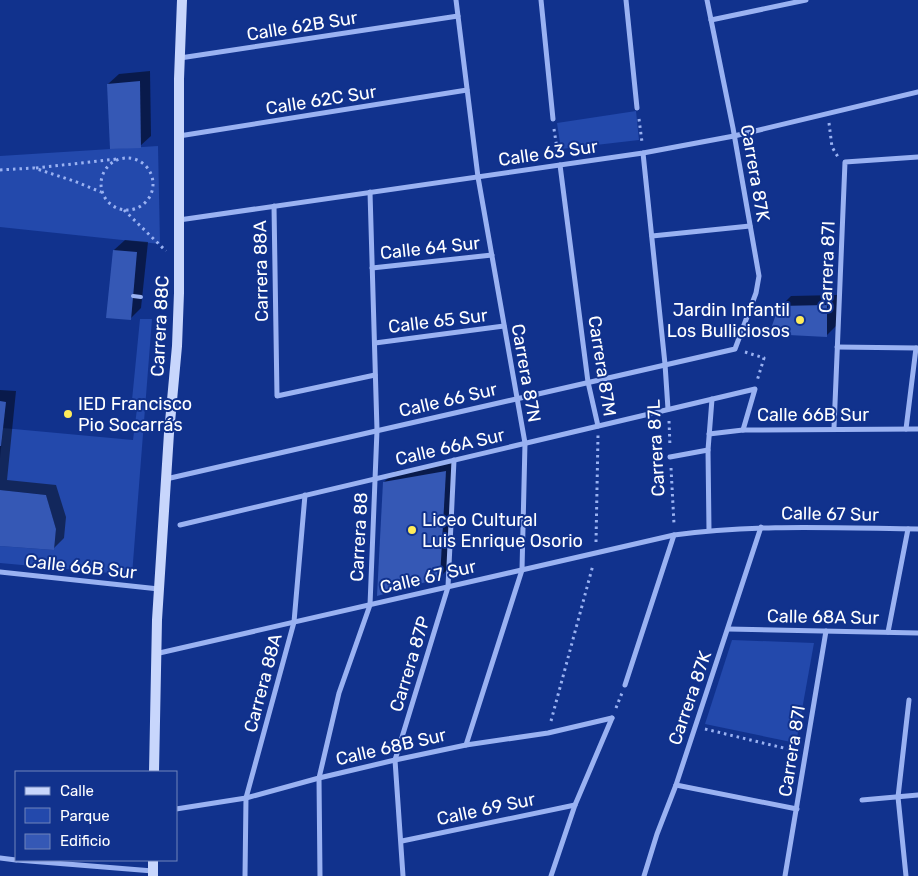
<svg xmlns="http://www.w3.org/2000/svg" width="918" height="876" font-family="Rubik,sans-serif">
	<style>
		.green { fill: #2349ac }
		.shadow { fill: #0007 }
		.building { fill: #3558b5 }
		.lines { fill: none; stroke-linecap: round; stroke-linejoin: round }
		.path { stroke: #9ab2f2; stroke-width: 3; stroke-dasharray: 2.5 4; stroke-linecap: butt }
		.lane { stroke: #9ab2f2; stroke-width: 4 }
		.street { stroke: #9ab2f2; stroke-width: 5 }
		.secondary { stroke: #c8d6fc; stroke-width: 10 }
		.poi-dot { fill: #ffec5a; stroke: #11328d; stroke-width: 2 }
		.labels { text-anchor: middle; dominant-baseline: central; stroke-width: 4; stroke-linejoin: round; paint-order: stroke }
		.street-label { font-size: 18px; fill: #fff; stroke: #11328d }
		.poi-label { font-size: 18px; fill: #fff; stroke: #11328d; text-anchor: start }
	</style>
	<rect width="100%" height="100%" fill="#11328d"/>
	<g class="green">
		<path d="M636 111 639 140 561 149 557 123Z"/>
		<path d="M158 146 160 244 0 227V156Z"/>
		<path d="M140 319H152L132 575 0 563V546L54 550 56 529 46 495 0 490V458L3 428 133 440 138 401 132 400Z"/>
		<path d="M732 640 814 643 796 743 705 724Z"/>
	</g>
	<g class="shadow">
		<path d="M150 71 151 136 140 146 108 84 119 74Z"/>
		<path d="M125 240 148 242 141 308 130 319 114 250Z"/>
		<path d="M837 295V325L826 336 780 307 791 296Z"/>
		<path d="M0 390 16 391 7 480 56 485 66 517 64 538 53 549 0 544Z"/>
		<path d="M456 461 451 566 440 577 384 482 395 471Z"/>
	</g>
	<g class="building">
		<path d="M140 81 141 148 110 149 107 84Z"/>
		<path d="M113 250 137 252 131 320 106 318Z"/>
		<path d="M827 305V337L769 334 779 306Z"/>
		<path d="M0 401 6 402 1 446H0Z"/>
		<path d="M446 471 440 578 377 596 383 482Z"/>
		<path d="M0 490 46 495 56 529 54 550 0 546Z"/>
	</g>
	<g class="lines">
		<g class="path">
			<path d="M639 119 642 142"/>
			<path d="M829 123 832 147 838 157"/>
			<path d="M554 129 558 155"/>
			<circle cx="127" cy="184" r="26"/>
			<path d="M36 168 117 159"/>
			<path d="M0 170 34 168 74 181 101 192"/>
			<path d="M124 210 166 251"/>
			<path d="M745 352 764 358 757 381"/>
			<path d="M669 421 670 447"/>
			<path d="M671 468 674 524"/>
			<path d="M596 542 598 435"/>
			<path d="M616 708 622 693"/>
			<path d="M551 721 593 565"/>
			<path d="M705 729 796 751"/>
		</g>
		<path class="lane" d="M133 296 141 297"/>
		<g class="street">
			<path d="M456 0 478 177 525 443 522 570 466 745"/>
			<path d="M541 0 553 119"/>
			<path d="M626 0 637 108"/>
			<path d="M711 20 806 0"/>
			<path d="M180 58 458 16"/>
			<path d="M179 136 467 90"/>
			<path d="M643 153 665 364 668 409"/>
			<path d="M560 165 588 382 598 426"/>
			<path d="M274 206 277 396 375 375"/>
			<path d="M179 220 643 153 734 136 918 92"/>
			<path d="M652 236 750 226"/>
			<path d="M372 268 492 255"/>
			<path d="M375 343 504 326"/>
			<path d="M837 347 917 348"/>
			<path d="M834 428 845 162 918 157"/>
			<path d="M906 429 916 348"/>
			<path d="M709 434 743 430 918 429"/>
			<path d="M670 457 708 450"/>
			<path d="M166 479 735 349 756 293 759 276 733 128 707 0"/>
			<path d="M180 525 755 389 743 430"/>
			<path d="M709 530 708 450 712 399"/>
			<path d="M0 572 159 589"/>
			<path d="M728 629 918 633"/>
			<path d="M888 632 908 529"/>
			<path d="M155 654 674 535C755 524 836 528 918 529"/>
			<path d="M625 685 674 535"/>
			<path d="M676 785 797 809"/>
			<path d="M862 800 918 795"/>
			<path d="M176 809 246 798 319 778 395 760 466 745 548 733 612 718"/>
			<path d="M402 841 575 805"/>
			<path d="M0 858 16 860"/>
			<path d="M17 860 153 871"/>
			<path d="M245 876 246 798 294 622 305 495"/>
			<path d="M320 876 319 778 339 693 370 605 377 430 370 192"/>
			<path d="M403 876 395 760 448 587 454 460"/>
			<path d="M551 876 575 805 612 718"/>
			<path d="M644 876 657 834 676 785 761 527"/>
			<path d="M785 876 826 631"/>
			<path d="M906 876 898 797 909 700"/>
		</g>
		<g class="secondary">
			<path d="M154 772 157 620 169 433 177 346 179 293V79L182 0"/>
			<path d="M153 876V860"/>
		</g>
	</g>
	<g class="poi-dot">
		<circle cx="800" cy="320" r="5"/>
		<circle cx="68" cy="414" r="5"/>
		<circle cx="412" cy="530" r="5"/>
	</g>
	<g class="labels">
		<g class="street-label">
			<text transform="translate(302 26) rotate(-9)">Calle 62B Sur</text>
			<text transform="translate(321 100) rotate(-9)">Calle 62C Sur</text>
			<text transform="translate(548 153) rotate(-8)">Calle 63 Sur</text>
			<text transform="translate(755 173) rotate(80)">Carrera 87K</text>
			<text transform="translate(430 248) rotate(-6)">Calle 64 Sur</text>
			<text transform="translate(827 267) rotate(-88)">Carrera 87I</text>
			<text transform="translate(261 271) rotate(-91)">Carrera 88A</text>
			<text transform="translate(438 321) rotate(-7)">Calle 65 Sur</text>
			<text transform="translate(160 326) rotate(-87)">Carrera 88C</text>
			<text transform="translate(602 366) rotate(81)">Carrera 87M</text>
			<text transform="translate(526 373) rotate(80)">Carrera 87N</text>
			<text transform="translate(448 400) rotate(-13)">Calle 66 Sur</text>
			<text x="813" y="415">Calle 66B Sur</text>
			<text transform="translate(450 447) rotate(-13)">Calle 66A Sur</text>
			<text transform="translate(656 448) rotate(-93)">Carrera 87L</text>
			<text transform="translate(830 514) rotate(1)">Calle 67 Sur</text>
			<text transform="translate(359 537) rotate(-87)">Carrera 88</text>
			<text transform="translate(81 567) rotate(6)">Calle 66B Sur</text>
			<text transform="translate(428 577) rotate(-13)">Calle 67 Sur</text>
			<text transform="translate(823 617) rotate(1)">Calle 68A Sur</text>
			<text transform="translate(410 664) rotate(-73)">Carrera 87P</text>
			<text transform="translate(263 683) rotate(-75)">Carrera 88A</text>
			<text transform="translate(690 698) rotate(-71)">Carrera 87K</text>
			<text transform="translate(391 747) rotate(-13)">Calle 68B Sur</text>
			<text transform="translate(792 751) rotate(-81)">Carrera 87I</text>
			<text transform="translate(486 809) rotate(-12)">Calle 69 Sur</text>
		</g>
		<g class="poi-label">
			<text x="790" y="310" text-anchor="end">Jardin Infantil<tspan x="790" dy="21">Los Bulliciosos</tspan></text>
			<text x="78" y="404">IED Francisco<tspan x="78" dy="21">Pio Socarrás</tspan></text>
			<text x="422" y="520">Liceo Cultural<tspan x="422" dy="21">Luis Enrique Osorio</tspan></text>
		</g>
	</g>
	<rect x="15" y="771" width="162" height="90" fill="#11328d" stroke="#7084bb"/>
	<rect x="25" y="787" width="25" height="8" fill="#c8d6fc" stroke="#7084bb"/>
	<text x="60" y="796" font-size="15" fill="#ffffff">Calle</text>
	<rect x="25" y="808" width="25" height="15" fill="#2349ac" stroke="#7084bb"/>
	<text x="60" y="821" font-size="15" fill="#ffffff">Parque</text>
	<rect x="25" y="834" width="25" height="15" fill="#3558b5" stroke="#7084bb"/>
	<text x="60" y="846" font-size="15" fill="#ffffff">Edificio</text>
</svg>
